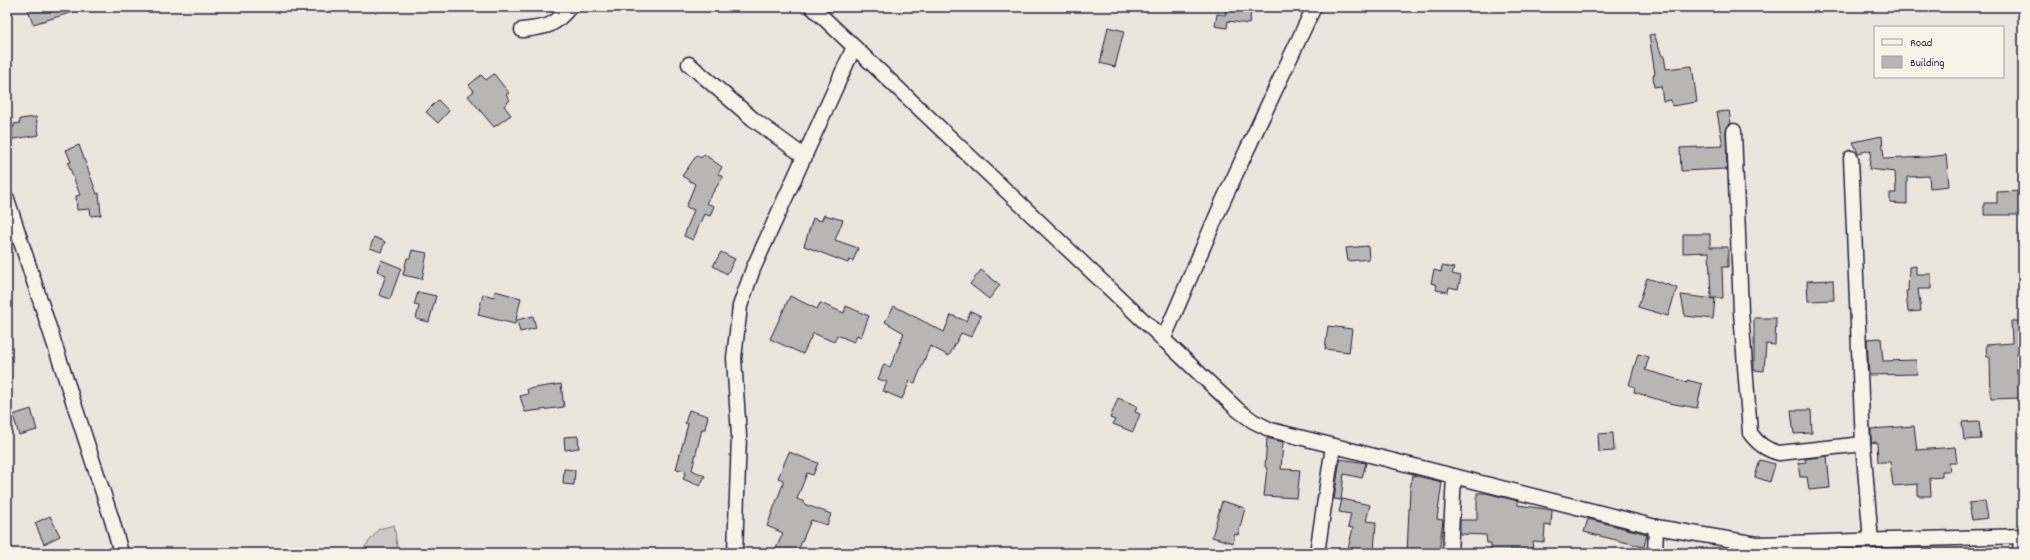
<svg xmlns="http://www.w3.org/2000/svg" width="2030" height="560" font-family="Dekko,sans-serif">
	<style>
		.green { fill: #cdc9c6; stroke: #787680 }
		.building { fill: #b8b6b5; stroke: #22223b }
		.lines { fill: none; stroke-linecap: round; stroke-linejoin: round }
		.street-casing { stroke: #22223b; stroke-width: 17 }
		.street { stroke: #f7f3e8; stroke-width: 14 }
	</style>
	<rect width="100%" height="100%" fill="#eae6de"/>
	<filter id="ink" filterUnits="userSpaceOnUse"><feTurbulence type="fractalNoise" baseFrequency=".025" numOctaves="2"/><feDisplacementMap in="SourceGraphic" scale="8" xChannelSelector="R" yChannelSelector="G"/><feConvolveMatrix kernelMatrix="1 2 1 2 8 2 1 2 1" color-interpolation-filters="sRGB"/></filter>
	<g filter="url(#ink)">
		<path class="green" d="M394 525 398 553H360L379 529Z"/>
		<g class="building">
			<path d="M27 7H80V10L33 24Z"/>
			<path d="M1226 7H1252L1249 24 1228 21 1227 28 1215 26 1217 14 1225 15Z"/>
			<path d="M1108 27 1124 31 1115 67 1100 63Z"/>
			<path d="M1654 34 1662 56H1664L1666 69 1692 66 1697 102 1672 106 1671 100 1663 101 1661 86 1654 87 1653 75 1655 74 1649 35Z"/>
			<path d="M494 74 509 93 506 95 510 100 504 106 511 115 494 127 468 96 474 91 469 85 481 75 486 80Z"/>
			<path d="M438 100 449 111 438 123 426 112Z"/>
			<path d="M1729 111 1731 123 1727 127 1726 131 1727 171 1726 169 1681 171 1680 148 1723 146 1717 112Z"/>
			<path d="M36 117 39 135 7 140V128L14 127V124L20 123V119Z"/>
			<path d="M1882 136 1884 159 1927 157 1946 155 1949 186 1930 188 1929 176 1907 177V204L1890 203V193H1896L1895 172 1869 169 1871 150 1858 153 1853 142Z"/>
			<path d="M79 145 97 194 99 193 101 215 91 216 90 209 77 210 76 196 80 195 68 163 71 162 66 150Z"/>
			<path d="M704 154 722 167 718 174 723 177 706 203 714 206 710 216 704 214 693 240 684 236 694 210 686 207 695 184 682 176 697 155 701 158Z"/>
			<path d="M2023 191V215H1984V203H1997V192Z"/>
			<path d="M824 215 843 220 835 240 858 248 853 261 849 260 848 263 804 246 813 218 821 221Z"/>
			<path d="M1683 234H1710V247H1728V267H1722L1723 298H1711L1709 252 1683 253Z"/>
			<path d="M374 237 385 242 381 252 370 248Z"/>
			<path d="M1368 246 1369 259 1348 261 1346 248Z"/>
			<path d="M412 250 427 253 422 279 403 275 407 258H410Z"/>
			<path d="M721 252 735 259 727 274 713 266Z"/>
			<path d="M381 260 401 268 390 299 379 295 386 275 377 271Z"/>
			<path d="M1442 266 1454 268 1452 274 1461 276 1458 289 1449 287 1448 292 1436 290 1437 285 1431 283 1434 270 1441 272Z"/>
			<path d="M1916 266V274H1931V289H1918L1921 311 1908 312 1906 291H1908L1909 267Z"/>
			<path d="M981 270 1000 285 989 299 970 284Z"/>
			<path d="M1647 278 1677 288 1668 316 1638 307Z"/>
			<path d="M1833 280 1834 300 1808 301 1807 281Z"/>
			<path d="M495 291 521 298 515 324 478 315 483 294 494 297Z"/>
			<path d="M418 292 436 296 429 322 416 319 419 306 414 305Z"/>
			<path d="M1681 295 1715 299 1713 319 1685 316Z"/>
			<path d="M790 296 817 309 820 303 844 313 846 306 869 316 861 337 857 335 854 342 837 335 834 342 813 333 803 354 770 339Z"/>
			<path d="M894 306 944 332 951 315 966 321 971 311 981 316 971 337 961 333 949 356 930 346 915 383 910 381 902 399 883 391 887 382 878 379 884 364 890 367 904 333 885 322Z"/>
			<path d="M533 316 536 328 520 332 517 320Z"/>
			<path d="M1754 318H1776L1775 345 1766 344 1764 371 1754 370Z"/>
			<path d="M2011 321H2023V353H2017V375H2023V398L1991 399 1990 357H1987L1986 345 2012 343Z"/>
			<path d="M1328 326 1352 329 1349 352 1325 349Z"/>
			<path d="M1881 338 1883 361 1916 360 1917 374 1869 375 1867 339Z"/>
			<path d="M1638 354 1649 357 1645 370 1687 382V380L1702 384 1697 408 1669 403 1634 392 1635 387 1629 385Z"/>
			<path d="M561 384 564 407 525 412 520 396 528 394 527 389Z"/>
			<path d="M1118 398 1137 406 1135 412 1140 414 1133 432 1113 424 1115 420 1110 418Z"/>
			<path d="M31 409 37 430 19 435 13 415Z"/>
			<path d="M689 410 708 416 705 429H702L692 470 705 476 700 486 683 479 686 471 676 469 688 424 685 423Z"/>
			<path d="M1791 410H1811L1812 433 1794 434Z"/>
			<path d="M1979 421 1981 439 1964 440 1962 422Z"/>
			<path d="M1914 426 1917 450 1955 447 1957 463H1949L1950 471H1942V477L1930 478 1931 496H1918V484L1893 486 1890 462H1878L1877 442 1871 443V429Z"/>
			<path d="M1613 433 1614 451 1599 452 1598 434Z"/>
			<path d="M578 436 579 448 565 450 564 437Z"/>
			<path d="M1267 438 1283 442 1281 469 1300 470 1297 498 1264 496 1267 468 1265 467Z"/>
			<path d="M789 452 818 463 813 475 807 473 797 499 804 502V504L831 514 827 525 811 520 797 553H774L783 533 767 526 783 484V480L778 478Z"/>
			<path d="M1827 456 1830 488 1809 490 1807 477H1800L1798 463 1806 462 1805 459Z"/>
			<path d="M1340 459 1366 463 1362 478 1344 474 1341 500 1334 499Z"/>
			<path d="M1760 460 1775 464 1770 482 1755 477Z"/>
			<path d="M564 469 575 470 574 485 563 484Z"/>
			<path d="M1413 475 1442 482 1437 519 1443 520 1439 553H1407L1410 488Z"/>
			<path d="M1477 493H1486L1518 501V505L1552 510 1551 526 1545 525 1544 542 1533 541 1532 551 1511 549V553H1491V543H1487L1486 535 1460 534V520H1477Z"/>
			<path d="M1342 499 1370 505 1366 521 1376 522 1374 553H1347L1353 528 1348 527 1351 514 1339 512Z"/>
			<path d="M1222 501 1245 508 1238 535 1235 534 1233 543 1212 537Z"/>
			<path d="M1985 501 1988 518 1972 520 1969 503Z"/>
			<path d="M50 516 60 536 44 544 35 523Z"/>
			<path d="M1588 519 1647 534 1644 547 1584 532Z"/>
		</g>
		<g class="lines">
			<g class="street-casing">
				<g id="street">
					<path d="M812 7 1238 410 1253 421 1271 430 1656 527 1757 544 2023 536"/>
					<path d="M522 30C548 27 553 27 570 7"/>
					<path d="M689 64 753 119 805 157"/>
					<path d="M1734 131 1741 312 1750 433C1758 444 1766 450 1779 453L1863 444"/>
					<path d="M1851 158 1863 444 1871 541"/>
					<path d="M7 199 112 520 121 553"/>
					<path d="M1163 340 1223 201 1314 7"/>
					<path d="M735 553 739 436 734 358 740 306 753 269 854 47"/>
					<path d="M1317 553 1333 446"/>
					<path d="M1450 553 1454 476"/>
					<path d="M1655 553 1656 527"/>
					<path d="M2020 553 2021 537"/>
				</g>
			</g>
			<use href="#street" class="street"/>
		</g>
	</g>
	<rect width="2030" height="560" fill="none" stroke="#f7f3e8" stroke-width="24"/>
	<rect x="12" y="12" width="2006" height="536" fill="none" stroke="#22223b" stroke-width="1.5" filter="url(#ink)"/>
	<rect x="1874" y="26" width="130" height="52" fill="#f7f3e8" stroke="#a29fa3"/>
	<rect x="1882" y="39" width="20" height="6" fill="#f7f3e8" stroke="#a29fa3"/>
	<text x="1910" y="46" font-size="12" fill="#22223b">Road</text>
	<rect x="1882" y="56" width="20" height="12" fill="#b8b6b5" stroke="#a29fa3"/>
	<text x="1910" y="66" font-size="12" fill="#22223b">Building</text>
</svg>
